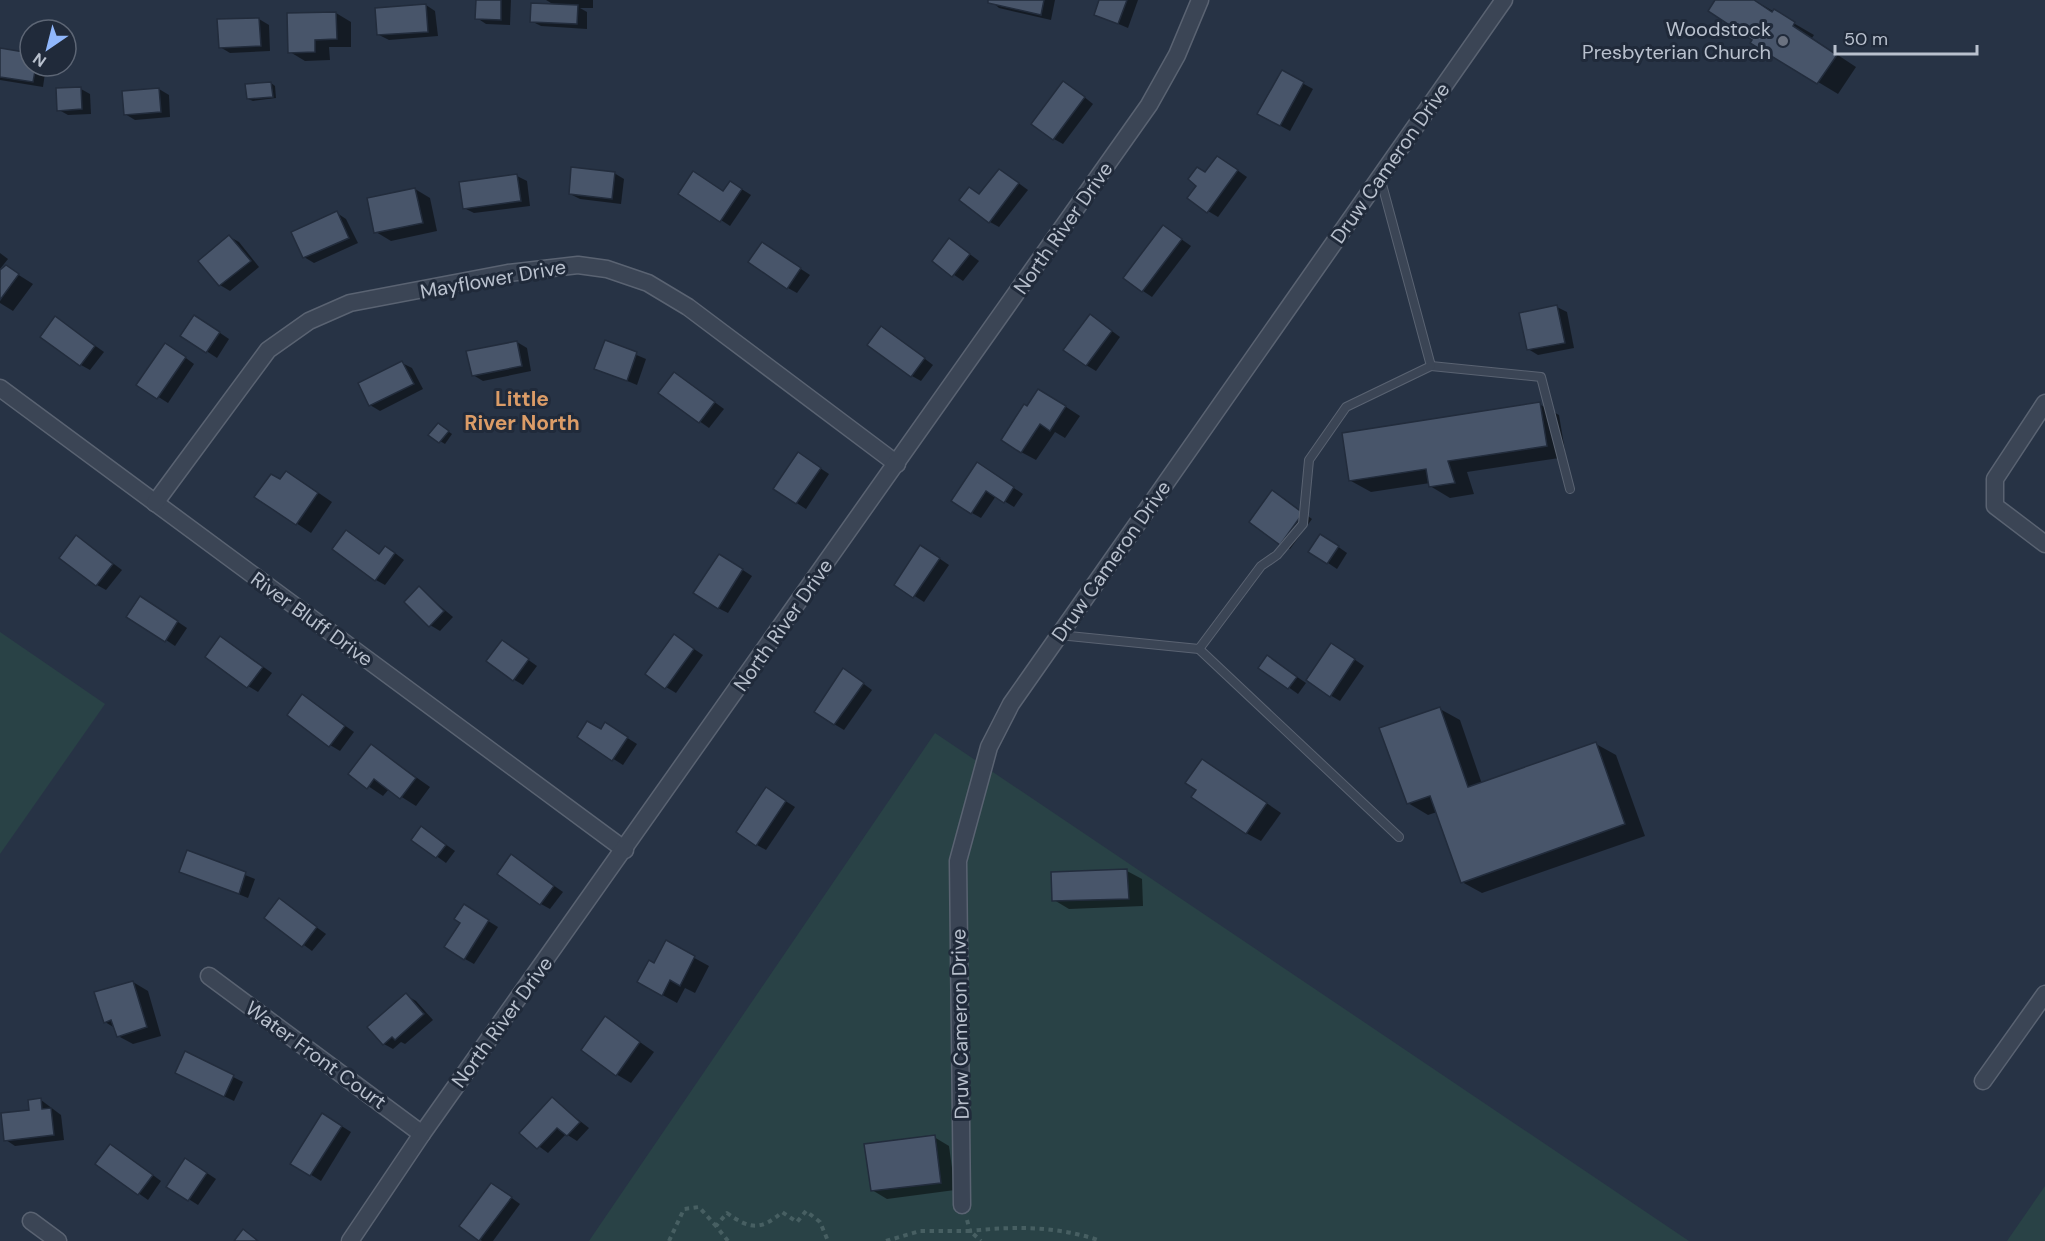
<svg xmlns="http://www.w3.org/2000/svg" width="2045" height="1241" font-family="'DM Sans',sans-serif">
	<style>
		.green { fill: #294246 }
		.shadow { fill: #0007 }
		.building { fill: #48556a; stroke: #222c3c; stroke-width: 1.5 }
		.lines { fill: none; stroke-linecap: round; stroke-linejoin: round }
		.service-casing { stroke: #5a6372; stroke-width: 10 }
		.minor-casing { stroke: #5a6372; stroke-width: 19 }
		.path { stroke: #475f62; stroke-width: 4; stroke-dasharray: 4.5 4.5; stroke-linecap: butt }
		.service { stroke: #3b4555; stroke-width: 8 }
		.minor { stroke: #3b4555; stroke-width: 16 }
		.worship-dot { fill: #6b7280; stroke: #202a3a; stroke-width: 2 }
		.labels { text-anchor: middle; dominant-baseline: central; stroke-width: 6; stroke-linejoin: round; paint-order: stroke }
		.poi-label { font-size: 20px; fill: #b9c1ce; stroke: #202a3a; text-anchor: end }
		.street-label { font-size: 20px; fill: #b9c1ce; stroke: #202a3a }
		.neighbourhood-label { font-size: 21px; font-weight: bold; fill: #db9c67; stroke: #202a3a }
	</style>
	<rect width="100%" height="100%" fill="#273345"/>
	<g class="green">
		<path d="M0 632 105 704 0 854Z"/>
		<path d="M935 733 1689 1241H589Z"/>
		<path d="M2045 1186V1241H2007Z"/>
	</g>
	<g class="shadow">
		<path d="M477 0H511L510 25 486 24 477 18Z"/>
		<path d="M546 0H593V8H580L587 12V29L541 26 531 21 556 6Z"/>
		<path d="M990 0H1055L1051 20 999 8Z"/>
		<path d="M1101 0H1138L1128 28 1095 14Z"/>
		<path d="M1717 0H1754L1814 35 1812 38 1856 67 1838 94 1752 42 1754 39Z"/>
		<path d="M426 5 435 11 438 36 389 40 379 35Z"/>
		<path d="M336 13 351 22V47H329L330 60 305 61 290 52Z"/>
		<path d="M259 19 269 25 270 51 230 53 220 47Z"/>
		<path d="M0 50 30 55V66H46L43 87 0 80Z"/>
		<path d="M1282 72 1313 89 1290 131 1259 114Z"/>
		<path d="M271 83 275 86 276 98 253 101 248 99Z"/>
		<path d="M1073 88 1093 104 1063 144 1054 139Z"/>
		<path d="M81 89 90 94 91 114 68 115 59 110Z"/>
		<path d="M159 89 169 95 170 117 135 120 125 114Z"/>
		<path d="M1227 163 1247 177 1218 217 1208 211 1206 174Z"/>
		<path d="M614 173 624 179 621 204 580 199 570 194Z"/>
		<path d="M517 176 527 181 530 206 474 213 464 208Z"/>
		<path d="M1009 176 1028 190 999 227 990 222 981 195Z"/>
		<path d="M740 188 751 195 730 226 721 220Z"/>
		<path d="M415 189 430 198 437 231 391 241 376 232Z"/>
		<path d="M337 213 346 219 358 243 314 263 304 257Z"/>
		<path d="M1164 227 1191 246 1152 297 1143 291Z"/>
		<path d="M230 237 239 242 259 267 230 291 220 285 200 261Z"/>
		<path d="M959 246 979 261 963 281 934 261Z"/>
		<path d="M772 250 810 275 797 293 788 288Z"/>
		<path d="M0 253 8 259 0 269 3 271 6 267 33 284 13 311 0 303Z"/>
		<path d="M1557 307 1567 312 1574 348 1538 355 1528 349Z"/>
		<path d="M204 322 229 339 217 358 182 335Z"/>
		<path d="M1100 322 1120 337 1096 371 1086 365Z"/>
		<path d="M65 324 104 352 90 370 81 365Z"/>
		<path d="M891 333 933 365 921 381 912 376Z"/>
		<path d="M517 342 527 348 531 371 483 381 473 375Z"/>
		<path d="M606 342 646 359 637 385 596 368Z"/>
		<path d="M175 350 194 364 168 403 138 384Z"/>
		<path d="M402 363 412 368 423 389 380 411 370 405Z"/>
		<path d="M675 373 724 409 709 428 660 393Z"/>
		<path d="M1054 399 1080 416 1065 438 1055 432 1036 460 1021 452 1027 408Z"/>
		<path d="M1539 404 1559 415 1566 457 1467 472 1474 494 1450 498 1430 486V483L1371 492 1351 481Z"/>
		<path d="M442 427 452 434 445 444 430 435Z"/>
		<path d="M808 460 829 474 806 509 775 489Z"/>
		<path d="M987 470 1023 494 1014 507 996 496 981 518 972 513Z"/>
		<path d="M280 481H301L332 502 311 533 257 497Z"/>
		<path d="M1282 497 1312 519 1290 549 1280 543Z"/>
		<path d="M347 532 380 555 395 553 404 560 385 585 376 580Z"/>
		<path d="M1330 541 1347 553 1337 569 1328 563Z"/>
		<path d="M86 543 122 570 106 590 97 585Z"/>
		<path d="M930 552 949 565 924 602 896 584Z"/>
		<path d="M729 561 752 576 728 613 718 608Z"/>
		<path d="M419 588 453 617 440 631 430 625Z"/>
		<path d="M150 603 187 628 175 646 166 640Z"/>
		<path d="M675 636 703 655 676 693 666 687Z"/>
		<path d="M503 642 537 666 523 685 513 679Z"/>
		<path d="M230 643 272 673 258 692 248 686Z"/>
		<path d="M1341 650 1364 666 1340 701 1330 695Z"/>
		<path d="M1277 663 1306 683 1298 694 1260 667Z"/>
		<path d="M853 676 872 690 844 730 834 724Z"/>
		<path d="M312 702 354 732 340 751 330 745Z"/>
		<path d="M1440 709 1460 720 1482 784 1596 744 1616 755 1645 836 1482 893 1462 882 1437 812 1428 815 1408 803Z"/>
		<path d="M615 730 637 744 623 765 579 737Z"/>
		<path d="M372 746 430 787 416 806 389 789 383 796 350 774Z"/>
		<path d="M1217 769 1281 813 1261 841 1246 833Z"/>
		<path d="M776 795 795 807 766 850 757 845Z"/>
		<path d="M431 834 455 851 446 863 413 839Z"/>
		<path d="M188 852 255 879 248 898 181 871Z"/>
		<path d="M512 856 563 892 550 909 541 904Z"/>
		<path d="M1127 871 1142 879 1143 906 1069 909 1054 900Z"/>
		<path d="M279 900 326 934 312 951 266 917Z"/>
		<path d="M464 906 498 927 474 964 465 959 462 922Z"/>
		<path d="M667 943 709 966 695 993 685 988 677 1003 639 982 655 965Z"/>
		<path d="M133 982 148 991 161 1036 133 1044 118 1036 115 1028 105 1022Z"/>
		<path d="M406 995 416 1001 433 1020 405 1044 401 1042 393 1049 384 1044Z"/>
		<path d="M606 1018 654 1052 631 1083 616 1074Z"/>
		<path d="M186 1053 243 1082 234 1101 186 1078Z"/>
		<path d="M552 1099 589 1128 577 1141 566 1134 548 1153 521 1133Z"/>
		<path d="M41 1100 61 1115 64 1140 15 1146 6 1140Z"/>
		<path d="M332 1120 351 1132 321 1181 292 1163Z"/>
		<path d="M934 1137 949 1146 955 1190 887 1199 872 1190Z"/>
		<path d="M120 1151 161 1181 148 1200 97 1164Z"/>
		<path d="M195 1165 216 1179 198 1205 168 1186Z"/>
		<path d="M501 1190 520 1204 493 1241H482L461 1226Z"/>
	</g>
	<g class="building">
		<path d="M476 0H501V20L475 19Z"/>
		<path d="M988 0H1044L1041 15 988 3Z"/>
		<path d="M1099 0H1127L1118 24 1094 15Z"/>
		<path d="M1715 0H1754L1772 12 1774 9 1795 22 1793 26 1837 55 1817 84 1750 43 1752 40 1708 11Z"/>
		<path d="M531 3 578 5 577 24 530 22Z"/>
		<path d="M426 4 428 32 377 35 375 8Z"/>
		<path d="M336 12 337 39 315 40V52L288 53 287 13Z"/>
		<path d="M259 18 261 46 219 48 217 19Z"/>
		<path d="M0 48 30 53V66H36L33 82 0 77Z"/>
		<path d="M1282 70 1304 82 1280 126 1257 114Z"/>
		<path d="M1063 81 1085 97 1053 140 1031 124Z"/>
		<path d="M271 82 273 97 247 99 245 84Z"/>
		<path d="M81 87 82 109 57 111 56 88Z"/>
		<path d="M159 88 161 112 124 115 122 91Z"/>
		<path d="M1217 156 1238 170 1207 213 1187 198 1196 186 1188 179 1197 167 1205 172Z"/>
		<path d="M571 167 615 172 612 199 569 194Z"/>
		<path d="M999 169 1019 183 989 223 959 200 969 187 979 194Z"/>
		<path d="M693 171 723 191 730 181 742 189 720 222 678 194Z"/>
		<path d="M517 174 521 201 463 209 459 182Z"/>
		<path d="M415 188 423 223 374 233 367 198Z"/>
		<path d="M337 211 349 238 303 258 291 232Z"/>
		<path d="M1163 225 1182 239 1142 292 1123 278Z"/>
		<path d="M229 235 251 261 219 286 198 261Z"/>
		<path d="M949 238 970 254 952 277 932 261Z"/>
		<path d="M762 242 801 268 787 289 748 262Z"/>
		<path d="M6 265 19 274 0 300V270Z"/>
		<path d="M1557 305 1565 343 1527 350 1519 313Z"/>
		<path d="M1090 314 1112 331 1086 366 1063 350Z"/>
		<path d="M194 315 220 332 206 353 180 336Z"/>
		<path d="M55 316 95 346 80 366 40 337Z"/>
		<path d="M881 326 925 358 911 377 867 345Z"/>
		<path d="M605 340 637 352 627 381 594 369Z"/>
		<path d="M517 341 522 366 472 376 466 351Z"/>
		<path d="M165 343 186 357 157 399 136 385Z"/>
		<path d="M402 361 414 384 369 406 358 383Z"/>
		<path d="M674 372 715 402 699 423 658 393Z"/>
		<path d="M1038 389 1066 406 1050 431 1040 424 1021 453 1001 440 1024 404 1027 406Z"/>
		<path d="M1540 402 1547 446 1448 461 1455 483 1429 487 1426 469 1349 481 1342 433Z"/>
		<path d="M438 423 449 431 439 443 428 435Z"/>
		<path d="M798 452 821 468 796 504 773 489Z"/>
		<path d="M977 462 1014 487 1004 503 986 491 971 514 951 501Z"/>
		<path d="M286 471 318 493 296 525 254 497 271 474 280 479Z"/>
		<path d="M1272 490 1303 513 1280 545 1249 522Z"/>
		<path d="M346 530 379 554 385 546 395 553 375 581 332 549Z"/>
		<path d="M1320 534 1339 546 1327 564 1308 552Z"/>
		<path d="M76 535 113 564 96 586 59 558Z"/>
		<path d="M920 545 940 558 913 598 894 585Z"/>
		<path d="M719 554 743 569 718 609 693 593Z"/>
		<path d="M419 586 444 611 429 627 404 602Z"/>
		<path d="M140 596 178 621 165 642 126 617Z"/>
		<path d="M674 634 694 649 665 689 645 674Z"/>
		<path d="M220 636 263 667 247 688 205 657Z"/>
		<path d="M502 640 529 659 513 681 486 661Z"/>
		<path d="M1331 643 1355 659 1330 697 1306 680Z"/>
		<path d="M1267 655 1297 677 1288 689 1258 668Z"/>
		<path d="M843 668 864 683 834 725 814 712Z"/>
		<path d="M302 694 345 726 329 747 287 715Z"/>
		<path d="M1440 707 1468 787 1596 742 1625 824 1461 883 1430 796 1407 804 1379 728Z"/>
		<path d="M587 721 601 729 605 722 628 737 612 761 577 737Z"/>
		<path d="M371 744 416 778 400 799 374 779 367 789 348 774Z"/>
		<path d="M1202 759 1267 803 1246 834 1191 797 1196 790 1185 783Z"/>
		<path d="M766 787 786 801 756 846 736 832Z"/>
		<path d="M421 826 446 845 436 858 411 840Z"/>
		<path d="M187 850 246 872 239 894 179 872Z"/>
		<path d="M511 854 554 886 540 905 497 874Z"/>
		<path d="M1127 869 1129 899 1052 901 1051 872Z"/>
		<path d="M279 898 317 927 302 947 264 918Z"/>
		<path d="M464 904 489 920 464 960 444 947 460 923 454 919Z"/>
		<path d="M666 940 695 956 680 986 670 980 662 996 637 982 649 960 654 963Z"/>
		<path d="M133 981 147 1027 117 1037 111 1020 104 1023 94 992Z"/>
		<path d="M406 993 424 1014 395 1040 392 1037 383 1045 367 1027Z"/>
		<path d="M605 1016 640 1042 616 1076 581 1050Z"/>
		<path d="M185 1051 234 1075 224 1097 175 1073Z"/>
		<path d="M552 1097 580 1122 567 1136 557 1128 537 1149 519 1133Z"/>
		<path d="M41 1098 42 1109 51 1108 54 1135 4 1141 1 1113 29 1110 28 1100Z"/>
		<path d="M322 1113 342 1126 310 1176 290 1164Z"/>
		<path d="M935 1135 941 1183 871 1191 864 1144Z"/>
		<path d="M110 1144 153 1175 138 1195 95 1164Z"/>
		<path d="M185 1158 207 1173 188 1201 166 1187Z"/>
		<path d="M491 1183 512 1197 479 1241 459 1226Z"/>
		<path d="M243 1229 258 1241H234Z"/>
	</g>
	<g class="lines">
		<g class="service-casing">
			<g id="service">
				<path d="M1431 366 1541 377 1570 489"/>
				<path d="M1059 635 1199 649 1261 566 1277 555 1303 524 1309 460 1346 407 1431 366 1380 177"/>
				<path d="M1199 649 1399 837"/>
			</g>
		</g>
		<g class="minor-casing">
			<g id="minor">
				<path d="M0 388 625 850"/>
				<path d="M2045 403 1995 479V506L2045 544"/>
				<path d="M155 503 268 350 309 321 350 303 508 273 578 265 607 269 648 283 688 307 897 464"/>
				<path d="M209 976 422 1134"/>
				<path d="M1983 1081 2045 994"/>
				<path d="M962 1205 958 861 989 747 1011 704 1504 0"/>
				<path d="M31 1221 58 1241"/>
				<path d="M350 1241 422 1134 1149 105 1177 55 1200 0"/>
			</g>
		</g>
		<g class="path">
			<path d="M967 1220 970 1231C1015 1226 1058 1226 1101 1241"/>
			<path d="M669 1241 684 1209 699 1207 716 1226"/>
			<path d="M728 1241 716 1226 727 1213C749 1229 761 1231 782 1212L797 1222 806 1211 820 1222 828 1241"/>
			<path d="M886 1241 920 1231H970L981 1241"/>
		</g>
		<use href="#service" class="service"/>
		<use href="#minor" class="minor"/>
	</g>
	<circle class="worship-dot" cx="1783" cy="41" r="6"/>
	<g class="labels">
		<g class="poi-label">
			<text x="1771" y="29">Woodstock<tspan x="1771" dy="23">Presbyterian Church</tspan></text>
		</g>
		<g class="street-label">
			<text transform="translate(1390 163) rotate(-55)">Druw Cameron Drive</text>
			<text transform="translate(1063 228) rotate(-55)">North River Drive</text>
			<text transform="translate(493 279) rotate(-10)">Mayflower Drive</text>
			<text transform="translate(1111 561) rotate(-55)">Druw Cameron Drive</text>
			<text transform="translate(312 619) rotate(36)">River Bluff Drive</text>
			<text transform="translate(783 625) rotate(-55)">North River Drive</text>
			<text transform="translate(502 1022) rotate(-54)">North River Drive</text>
			<text transform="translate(960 1024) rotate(-91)">Druw Cameron Drive</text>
			<text transform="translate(316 1055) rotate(36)">Water Front Court</text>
		</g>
		<g class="neighbourhood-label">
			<text x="522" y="399">Little<tspan x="522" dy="24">River North</tspan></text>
		</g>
	</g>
	<g transform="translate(48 48) rotate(215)"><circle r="28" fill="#202a3a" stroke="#5d6675" stroke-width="1.5"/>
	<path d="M0-4.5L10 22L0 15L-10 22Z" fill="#90b7fc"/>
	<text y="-9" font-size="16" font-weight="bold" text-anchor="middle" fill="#b9c1ce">N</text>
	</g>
	<path d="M1835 45v9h142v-9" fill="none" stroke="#b9c1ce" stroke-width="3"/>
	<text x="1844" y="45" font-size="18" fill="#b9c1ce" stroke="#202a3a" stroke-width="4.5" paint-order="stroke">50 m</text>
</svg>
